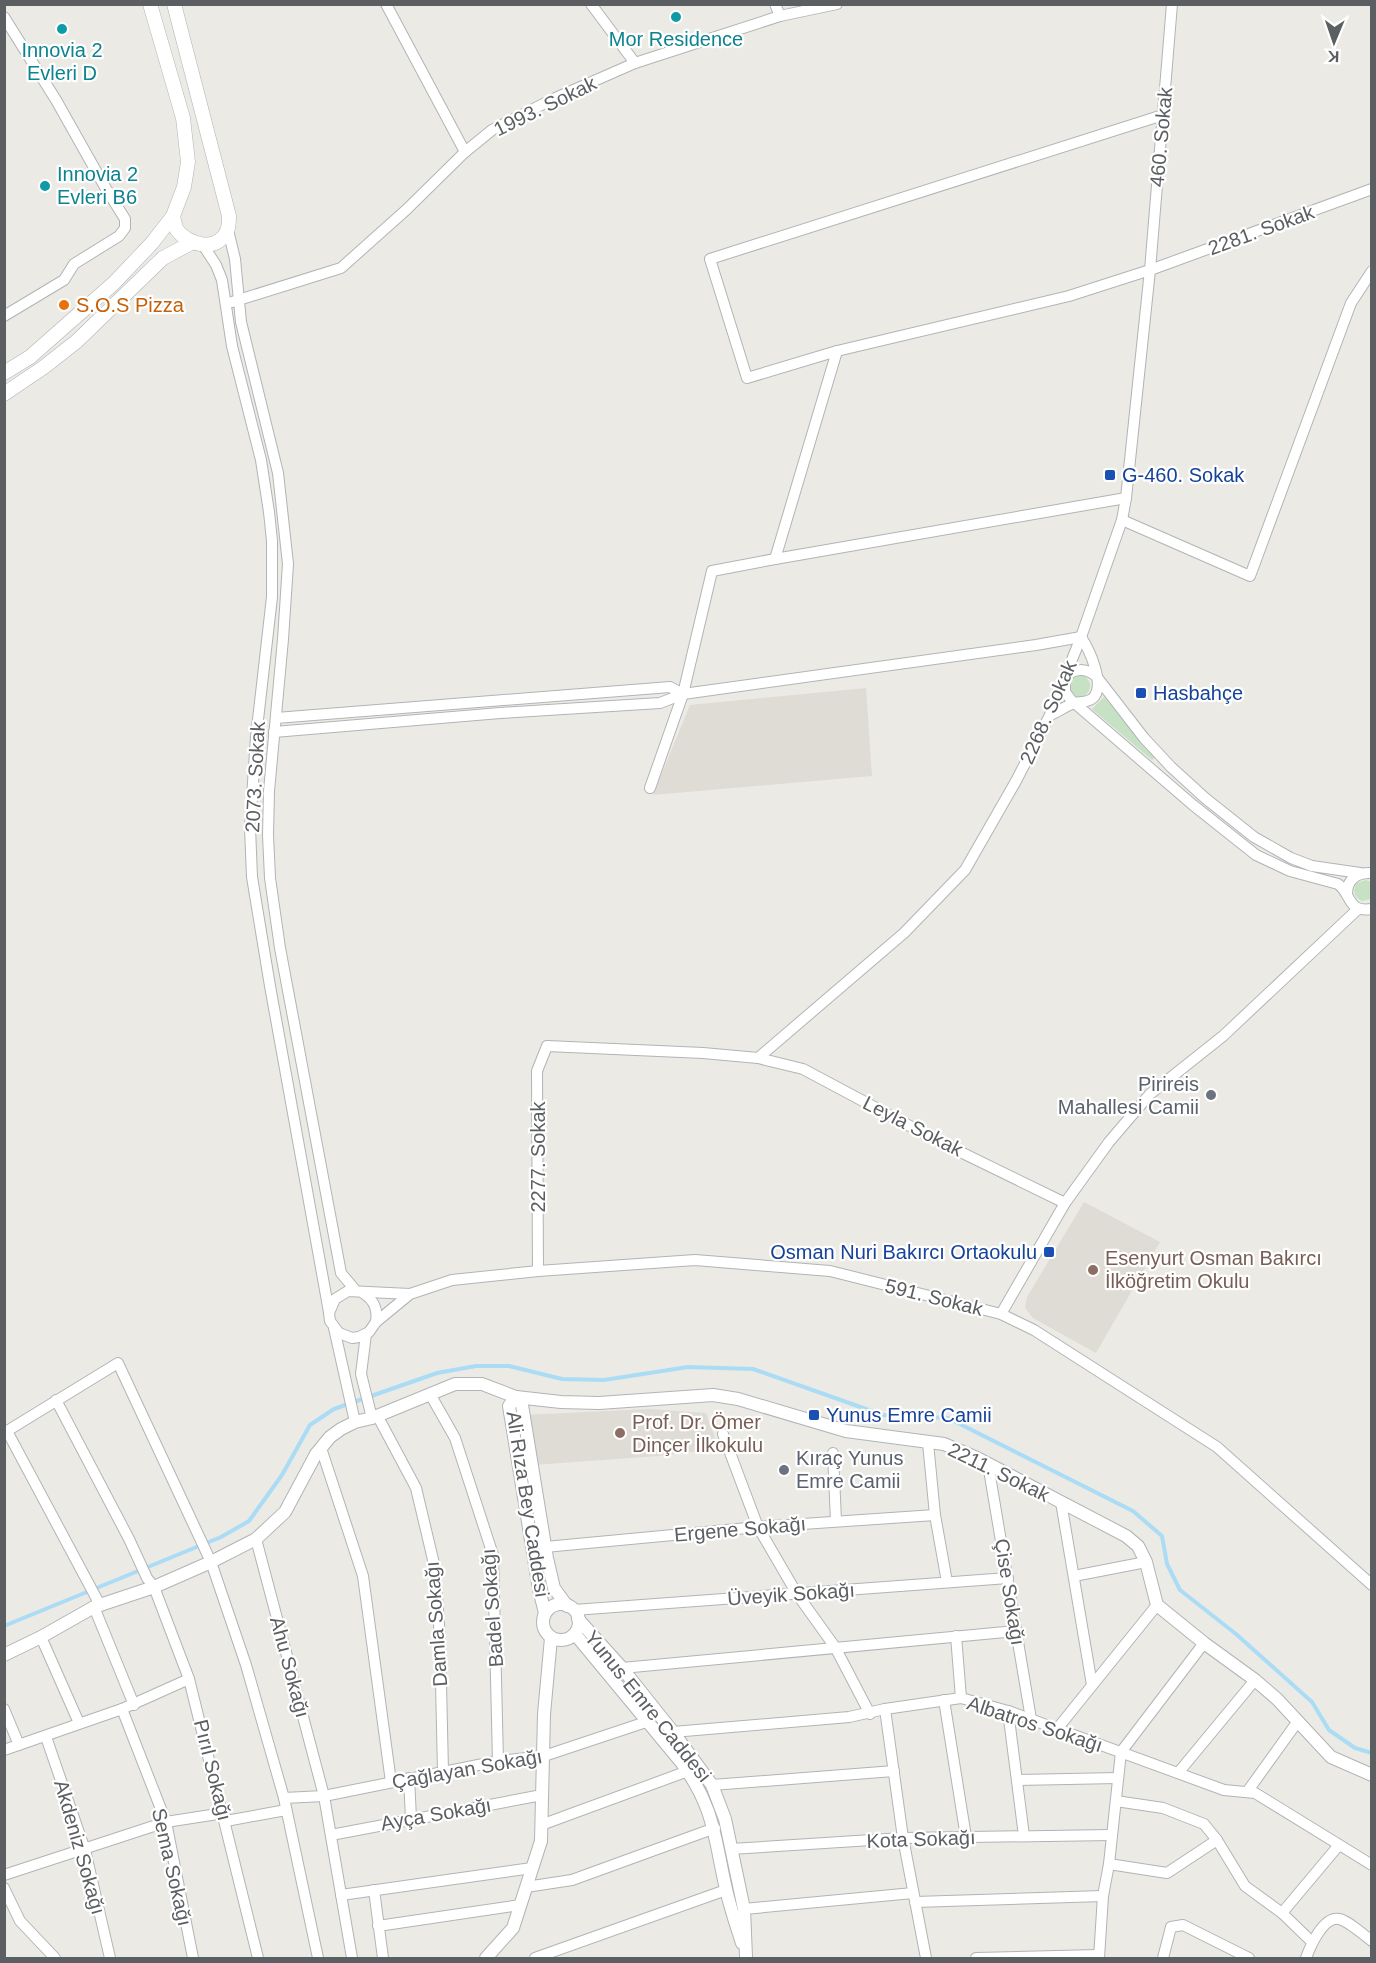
<svg xmlns="http://www.w3.org/2000/svg" width="1376" height="1963" font-family="Helvetica,sans-serif">
	<style>
		.education { fill: #dfdbd5 }
		.green { fill: #c6e1c3 }
		.lines { fill: none; stroke-linecap: round; stroke-linejoin: round }
		.stream { stroke: #abdcf5; stroke-width: 4 }
		.minor-casing { stroke: #b1b4b7; stroke-width: 12 }
		.tertiary-casing { stroke: #b1b4b7; stroke-width: 14 }
		.secondary-casing { stroke: #b0b3b7; stroke-width: 15 }
		.minor { stroke: #fff; stroke-width: 10 }
		.tertiary { stroke: #fff; stroke-width: 12 }
		.secondary { stroke: #fff; stroke-width: 14 }
		.culture-dot { fill: #0f9aa8; stroke: #fff; stroke-width: 2 }
		.food-dot { fill: #e8710a; stroke: #fff; stroke-width: 2 }
		.transit-dot { fill: #1a4fb4; stroke: #fff; stroke-width: 2 }
		.worship-dot { fill: #6b7280; stroke: #fff; stroke-width: 2 }
		.education-dot { fill: #8d6e63; stroke: #fff; stroke-width: 2 }
		.labels { text-anchor: middle; dominant-baseline: central; stroke-width: 4.5; stroke-linejoin: round; paint-order: stroke }
		.culture-label { font-size: 20px; fill: #0d838f; stroke: #fff }
		.street-label { font-size: 20px; fill: #5c5f62; stroke: #fff }
		.food-label { font-size: 20px; fill: #c56008; stroke: #fff; text-anchor: start }
		.transit-label { font-size: 20px; fill: #164399; stroke: #fff; text-anchor: start }
		.worship-label { font-size: 20px; fill: #5b616d; stroke: #fff; text-anchor: end }
		.education-label { font-size: 20px; fill: #785e54; stroke: #fff; text-anchor: start }
	</style>
	<rect width="100%" height="100%" fill="#eceae4"/>
	<g class="education">
		<path d="M866 688 872 776 653 795 690 705Z"/>
		<path d="M1084 1202 1160 1242 1096 1353 1033 1318 1025 1308 1027 1297Z"/>
		<path d="M649 1409 706 1413 720 1452 701 1451 658 1456 533 1465 524 1415Z"/>
	</g>
	<g class="green">
		<circle cx="1079" cy="686" r="11"/>
		<path d="M1104 697 1155 757 1152 760 1092 709Z"/>
		<path d="M1366 880 1371 882V899L1362 901C1354 897 1352 891 1357 883Z"/>
	</g>
	<g class="lines">
		<path class="stream" d="M4 1626 221 1537 249 1521 282 1475 310 1425 334 1409 437 1373 476 1366H509L562 1379 604 1380 688 1367 753 1369 883 1415 948 1418 1133 1511 1162 1536 1167 1564 1180 1590 1236 1634 1312 1702 1329 1730 1355 1748 1372 1753"/>
		<g class="minor-casing">
			<g id="minor">
				<path d="M386 4 465 152"/>
				<path d="M591 4 635 63"/>
				<path d="M775 4 780 16"/>
				<path d="M4 17 56 100 105 187 125 219V228L119 236 74 264 64 280 4 316"/>
				<path d="M228 230 235 259 241 322 278 473 288 564 283 639 269 791 268 835 270 878 280 948 341 1273 356 1291"/>
				<path d="M203 245 216 265 222 280 232 346 261 460 269 512 272 541V597L256 737 250 828 252 877 270 986 329 1312"/>
				<path d="M232 302 341 268 406 210 465 152 492 130 553 99 635 63 780 16 837 4"/>
				<path d="M837 351 747 378 710 259 1163 115"/>
				<path d="M1126 498 775 559 837 351 1069 296 1150 270 1372 189"/>
				<path d="M1122 520 1250 576 1351 303 1372 271"/>
				<path d="M1050 715C1058 712 1067 705 1075 703 1082 701 1087 703 1093 698 1106 685 1089 649 1081 637"/>
				<path d="M276 718 670 687 683 694"/>
				<path d="M274 732 500 713 660 703 683 694 1036 645 1081 637"/>
				<path d="M650 788 683 694 712 571 775 559"/>
				<path d="M1360 873 1312 866 1291 858 1254 837 1205 798 1171 767 1144 738 1096 676C1086 668 1074 668 1065 677V692L1071 700 1193 805 1256 855 1290 871 1338 884C1352 894 1347 913 1372 909"/>
				<path d="M1347 894C1347 879 1357 872 1372 873"/>
				<path d="M758 1058 904 933 965 870 1016 781 1050 715 1081 637 1122 520 1126 498 1150 270 1172 4"/>
				<path d="M538 1271 537 1071 547 1046 703 1053 758 1058 803 1069 938 1141 1065 1203"/>
				<path d="M363 1293C374 1300 378 1309 376 1322"/>
				<path d="M410 1294 348 1291 335 1299 329 1313 330 1321 339 1333 352 1338 359 1337 369 1332 376 1322 410 1294 452 1280 538 1271 695 1260 830 1271 1001 1314 1034 1330 1217 1447 1372 1585"/>
				<path d="M1001 1314 1065 1203 1109 1142 1150 1094 1223 1036 1358 909"/>
				<path d="M334 1328 355 1422"/>
				<path d="M366 1334 361 1374 372 1418"/>
				<path d="M430 1394 455 1438 493 1555 498 1761"/>
				<path d="M56 1400 129 1539 147 1578 154 1587 189 1679 258 1958"/>
				<path d="M377 1415 416 1488 435 1568 440 1639 443 1772"/>
				<path d="M723 1434 758 1527 797 1594 835 1647 870 1714"/>
				<path d="M928 1443 935 1515 947 1582"/>
				<path d="M321 1448 363 1576 391 1782"/>
				<path d="M833 1453 836 1521"/>
				<path d="M988 1464 1031 1719"/>
				<path d="M1061 1502 1092 1685"/>
				<path d="M256 1539 324 1796 352 1958"/>
				<path d="M545 1547 758 1527 935 1515"/>
				<path d="M1074 1576 1146 1562"/>
				<path d="M100 1605 7 1431 118 1363 211 1562 246 1665 284 1798 318 1958"/>
				<path d="M94 1607 134 1705"/>
				<path d="M574 1610 1008 1578"/>
				<path d="M956 1636 961 1698"/>
				<path d="M41 1637 79 1723"/>
				<path d="M622 1668 1016 1631"/>
				<path d="M944 1700 966 1837"/>
				<path d="M4 1709 19 1745"/>
				<path d="M122 1709 166 1822 193 1958"/>
				<path d="M885 1709 903 1838 926 1958"/>
				<path d="M1008 1711 1024 1836"/>
				<path d="M1057 1729 1157 1605"/>
				<path d="M673 1732 849 1717 885 1709 961 1698 1008 1711 1224 1790 1255 1793 1372 1865"/>
				<path d="M46 1737 85 1850 110 1958"/>
				<path d="M4 1750 122 1709 189 1679"/>
				<path d="M1178 1773 1255 1680"/>
				<path d="M409 1778 411 1818"/>
				<path d="M1017 1780 1118 1778"/>
				<path d="M712 1785 894 1771"/>
				<path d="M1247 1792 1298 1721"/>
				<path d="M284 1798 324 1796 498 1761 544 1756 646 1722"/>
				<path d="M1116 1801 1163 1808 1204 1824 1217 1840 1245 1886 1282 1913 1339 1845"/>
				<path d="M226 1821 286 1810"/>
				<path d="M541 1825 688 1771"/>
				<path d="M331 1835 542 1795"/>
				<path d="M731 1849 903 1838 1112 1835"/>
				<path d="M1109 1864 1167 1873 1217 1840"/>
				<path d="M4 1875 166 1822 224 1813"/>
				<path d="M526 1887 572 1880 715 1828"/>
				<path d="M4 1888 20 1921 55 1958"/>
				<path d="M374 1890 383 1958"/>
				<path d="M341 1895 532 1868"/>
				<path d="M915 1902 1103 1896"/>
				<path d="M744 1909 913 1893"/>
				<path d="M1282 1913 1312 1942"/>
				<path d="M378 1926 520 1905"/>
				<path d="M535 1958 726 1890"/>
				<path d="M976 1958 1098 1955"/>
				<path d="M1099 1958 1103 1896 1109 1864 1121 1752 1204 1643"/>
				<path d="M1163 1958 1171 1927 1183 1925 1249 1958"/>
				<path d="M1306 1958C1310 1947 1323 1916 1339 1919 1349 1921 1362 1934 1372 1941"/>
			</g>
		</g>
		<g class="tertiary-casing">
			<g id="tertiary">
				<path d="M516 1397 509 1406 539 1589 545 1613"/>
				<path d="M516 1397 522 1405 547 1558 554 1588 567 1606"/>
				<circle cx="561" cy="1622" r="18"/>
				<path d="M578 1619 622 1668 673 1732 712 1785 725 1819 744 1909 746 1957"/>
				<path d="M575 1634 681 1762C715 1808 714 1837 726 1889 730 1907 736 1925 742 1943"/>
				<path d="M4 1655 41 1637 94 1607 154 1587 211 1562 256 1539 285 1512 316 1454 330 1437 341 1429 355 1422 372 1418 455 1384H482L516 1397 561 1402 599 1403 713 1395 738 1399 846 1431 944 1444 977 1458 1126 1536 1138 1546 1146 1562 1157 1605 1204 1643 1255 1680 1277 1699 1331 1757 1372 1775"/>
				<path d="M486 1958 513 1928 541 1841 544 1714 551 1638"/>
			</g>
		</g>
		<g class="secondary-casing">
			<g id="secondary">
				<path d="M173 216C174 221 175 226 177 230 189 246 218 252 227 231 229 227 229 221 229 216L174 4"/>
				<path d="M4 373 30 357 114 283 152 243 173 216 184 187 188 162 183 118 150 4"/>
				<path d="M4 394 44 367 77 341 163 258 193 242"/>
			</g>
		</g>
		<use href="#minor" class="minor"/>
		<use href="#tertiary" class="tertiary"/>
		<use href="#secondary" class="secondary"/>
	</g>
	<g class="culture-dot">
		<circle cx="676" cy="17" r="6"/>
		<circle cx="62" cy="29" r="6"/>
		<circle cx="45" cy="186" r="6"/>
	</g>
	<circle class="food-dot" cx="64" cy="305" r="6"/>
	<g class="transit-dot">
		<rect x="1104" y="469" width="12" height="12" rx="3"/>
		<rect x="1135" y="687" width="12" height="12" rx="3"/>
		<rect x="1043" y="1246" width="12" height="12" rx="3"/>
		<rect x="808" y="1409" width="12" height="12" rx="3"/>
	</g>
	<g class="worship-dot">
		<circle cx="1211" cy="1095" r="6"/>
		<circle cx="784" cy="1470" r="6"/>
	</g>
	<g class="education-dot">
		<circle cx="1093" cy="1270" r="6"/>
		<circle cx="620" cy="1433" r="6"/>
	</g>
	<g class="labels">
		<g class="culture-label">
			<text x="676" y="39">Mor Residence</text>
			<text x="62" y="50">Innovia 2<tspan x="62" dy="23">Evleri D</tspan></text>
			<text x="57" y="174" text-anchor="start">Innovia 2<tspan x="57" dy="23">Evleri B6</tspan></text>
		</g>
		<g class="street-label">
			<text transform="translate(545 106) rotate(-26)">1993. Sokak</text>
			<text transform="translate(1161 137) rotate(-85)">460. Sokak</text>
			<text transform="translate(1261 230) rotate(-20)">2281. Sokak</text>
			<text transform="translate(1048 712) rotate(-66)">2268. Sokak</text>
			<text transform="translate(255 777) rotate(-87)">2073. Sokak</text>
			<text transform="translate(913 1126) rotate(27)">Leyla Sokak</text>
			<text transform="translate(538 1157) rotate(-90)">2277. Sokak</text>
			<text transform="translate(934 1297) rotate(14)">591. Sokak</text>
			<text transform="translate(999 1472) rotate(26)">2211. Sokak</text>
			<text transform="translate(528 1504) rotate(81)">Ali Rıza Bey Caddesi</text>
			<text transform="translate(740 1529) rotate(-5)">Ergene Sokağı</text>
			<text transform="translate(1010 1592) rotate(81)">Çise Sokağı</text>
			<text transform="translate(791 1594) rotate(-4)">Üveyik Sokağı</text>
			<text transform="translate(492 1608) rotate(-94)">Badel Sokağı</text>
			<text transform="translate(436 1624) rotate(-94)">Damla Sokağı</text>
			<text transform="translate(290 1667) rotate(75)">Ahu Sokağı</text>
			<text transform="translate(648 1706) rotate(51)">Yunus Emre Caddesi</text>
			<text transform="translate(1035 1724) rotate(18)">Albatros Sokağı</text>
			<text transform="translate(467 1769) rotate(-10)">Çağlayan Sokağı</text>
			<text transform="translate(213 1770) rotate(76)">Pırıl Sokağı</text>
			<text transform="translate(436 1814) rotate(-10)">Ayça Sokağı</text>
			<text transform="translate(921 1839) rotate(-2)">Kota Sokağı</text>
			<text transform="translate(80 1847) rotate(74)">Akdeniz Sokağı</text>
			<text transform="translate(172 1867) rotate(77)">Sema Sokağı</text>
		</g>
		<g class="food-label">
			<text x="76" y="305">S.O.S Pizza</text>
		</g>
		<g class="transit-label">
			<text x="1122" y="475">G-460. Sokak</text>
			<text x="1153" y="693">Hasbahçe</text>
			<text x="1037" y="1252" text-anchor="end">Osman Nuri Bakırcı Ortaokulu</text>
			<text x="826" y="1415">Yunus Emre Camii</text>
		</g>
		<g class="worship-label">
			<text x="1199" y="1084">Pirireis<tspan x="1199" dy="23">Mahallesi Camii</tspan></text>
			<text x="796" y="1458" text-anchor="start">Kıraç Yunus<tspan x="796" dy="23">Emre Camii</tspan></text>
		</g>
		<g class="education-label">
			<text x="1105" y="1258">Esenyurt Osman Bakırcı<tspan x="1105" dy="23">İlköğretim Okulu</tspan></text>
			<text x="632" y="1422">Prof. Dr. Ömer<tspan x="632" dy="23">Dinçer İlkokulu</tspan></text>
		</g>
	</g>
	<rect width="1376" height="1963" fill="none" stroke="#5c5f62" stroke-width="12"/>
	<g transform="translate(1334 42) rotate(182)" stroke="#ffffff" stroke-width="4.5" paint-order="stroke">
	<path d="M0-4.5L10 22L0 15L-10 22Z" fill="#5c5f62"/>
	<text y="-9" font-size="16" font-weight="bold" text-anchor="middle" fill="#5c5f62">K</text>
	</g>
</svg>
